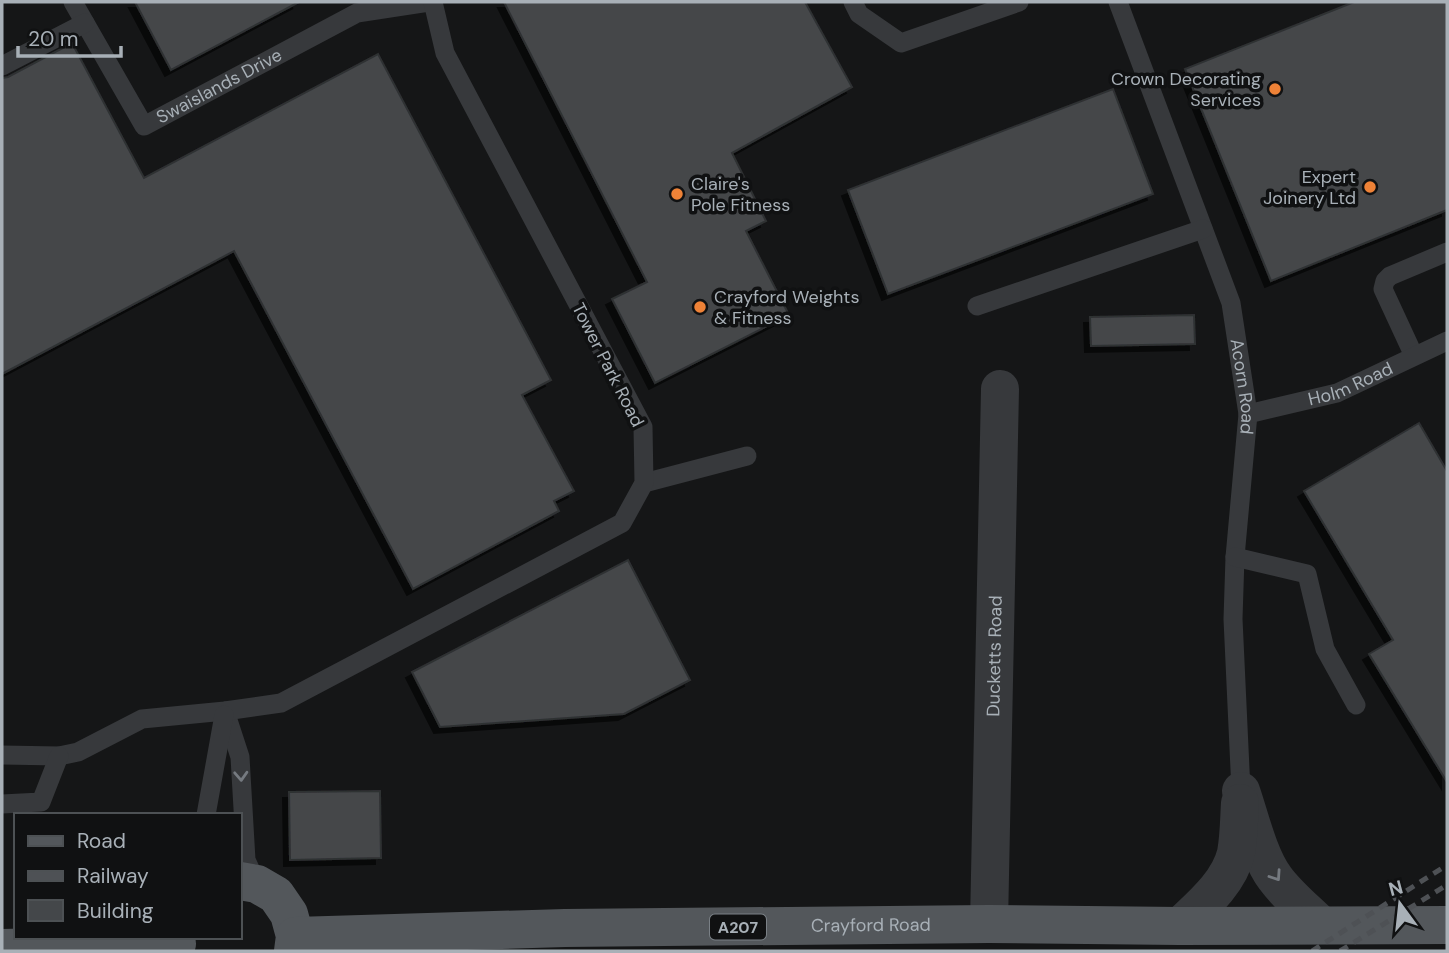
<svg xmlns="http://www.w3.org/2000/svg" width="1449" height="953" font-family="'DM Sans',sans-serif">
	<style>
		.building { fill: #44474a; stroke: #2f3033; stroke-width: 2; filter: url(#shadow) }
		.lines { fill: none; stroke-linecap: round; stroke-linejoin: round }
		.service { stroke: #37393c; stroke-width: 19 }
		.minor { stroke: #37393c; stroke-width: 38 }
		.primary { stroke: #53575b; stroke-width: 38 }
		.rail { stroke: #4e5155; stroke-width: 5; stroke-dasharray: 9 7; stroke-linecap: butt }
		.oneway { stroke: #757a80 }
		.poi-dot { fill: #ee8237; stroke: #101112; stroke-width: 2.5 }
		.labels { text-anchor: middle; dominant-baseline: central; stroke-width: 7; stroke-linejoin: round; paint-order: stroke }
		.shield { fill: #101112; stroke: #7a8086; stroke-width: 2 }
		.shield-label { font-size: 16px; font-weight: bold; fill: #a8b0b7 }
		.poi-label { font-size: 18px; fill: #a8b0b7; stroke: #101112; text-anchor: end }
		.street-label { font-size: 18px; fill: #a8b0b7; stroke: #101112 }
	</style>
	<defs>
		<filter id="shadow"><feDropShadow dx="-6" dy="6" stdDeviation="0" flood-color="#0009"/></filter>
	</defs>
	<rect width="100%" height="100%" fill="#151617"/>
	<g class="building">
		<path d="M135 2H299L171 70Z"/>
		<path d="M504 2H805L852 87 732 153 766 221 746 231 789 315 655 383 612 299 647 282Z"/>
		<path d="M1354 2H1447V210L1271 281 1185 69Z"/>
		<path d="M72 43 144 178 378 54 551 380 522 395 574 491 554 501 559 511 413 589 234 251 2 374V78L8 77Z"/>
		<path d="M1113 89 1153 194 888 294 848 190Z"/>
		<path d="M1194 315 1195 344 1091 346 1090 317Z"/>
		<path d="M1419 423 1447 471V782L1369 654 1393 640 1304 491Z"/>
		<path d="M628 560 690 680 624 714 440 727 412 672Z"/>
		<path d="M380 791 381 858 290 860 289 792Z"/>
	</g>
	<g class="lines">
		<g class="service">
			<path id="s1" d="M73 2 144 126 357 13 429 2"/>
			<path d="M853 2 859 14 901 43 1019 2"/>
			<path id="s2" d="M1118 2 1231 303 1248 414 1235 557 1233 619 1241 791"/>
			<path d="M2 66 85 23"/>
			<path d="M977 306 1203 229"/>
			<path d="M1414 356 1383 289 1385 281 1390 276 1447 252"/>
			<path id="s3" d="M1248 414 1337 393 1447 341"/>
			<path d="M644 483 747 456"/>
			<path d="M1235 557 1307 574 1325 649 1356 705"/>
			<path d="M225 711 240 757 246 860 257 884"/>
			<path d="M2 755 59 756 78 752 142 719 225 711 281 703 622 523 644 483 643 427 445 53 433 2"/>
			<path d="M2 804 41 802 59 756"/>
			<path d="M206 815 224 715"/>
		</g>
		<g class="minor">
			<path d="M1241 791C1250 817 1259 857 1275 878 1288 896 1306 910 1321 925"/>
			<path id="s4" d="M989 924 1000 389"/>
			<path d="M1180 926C1201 906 1229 883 1236 853 1239 837 1239 819 1240 803"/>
		</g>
		<g class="primary">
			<path d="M240 881 257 884 276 895 289 914 295 936 293 951"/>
			<path id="s5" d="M295 936 565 928 989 924 1180 926 1447 925"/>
			<path d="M2 948 177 944"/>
		</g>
		<g class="rail">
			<path d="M1312 951 1447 865"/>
			<path d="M1340 951 1447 885"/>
		</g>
	</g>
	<defs><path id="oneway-chevron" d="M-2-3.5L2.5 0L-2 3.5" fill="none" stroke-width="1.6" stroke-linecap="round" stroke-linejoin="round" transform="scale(1.75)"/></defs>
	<g class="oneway">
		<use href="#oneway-chevron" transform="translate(241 776) rotate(87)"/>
		<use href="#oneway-chevron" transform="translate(1276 876) rotate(56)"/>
	</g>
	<g class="poi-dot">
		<circle cx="1275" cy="89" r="7"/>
		<circle cx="1370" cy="187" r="7"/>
		<circle cx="677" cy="194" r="7"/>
		<circle cx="700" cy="307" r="7"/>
	</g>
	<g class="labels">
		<rect class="shield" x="710" y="914.5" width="56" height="25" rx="5"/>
		<g class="shield-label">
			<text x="738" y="927">A207</text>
		</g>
		<g class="poi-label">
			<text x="1261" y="79">Crown Decorating<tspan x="1261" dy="21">Services</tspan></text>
			<text x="1356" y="177">Expert<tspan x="1356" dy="21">Joinery Ltd</tspan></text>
			<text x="691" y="184" text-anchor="start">Claire's<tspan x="691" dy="21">Pole Fitness</tspan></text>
			<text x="714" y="297" text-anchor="start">Crayford Weights<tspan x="714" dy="21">&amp; Fitness</tspan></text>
		</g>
		<g class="street-label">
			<text stroke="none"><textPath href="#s1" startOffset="228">Swaislands Drive</textPath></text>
			<text transform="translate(608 365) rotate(63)">Tower Park Road</text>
			<text stroke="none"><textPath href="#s3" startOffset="107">Holm Road</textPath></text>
			<text stroke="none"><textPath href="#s2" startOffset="406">Acorn Road</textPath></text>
			<text stroke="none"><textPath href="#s4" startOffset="268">Ducketts Road</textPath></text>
			<text stroke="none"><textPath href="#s5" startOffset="576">Crayford Road</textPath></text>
		</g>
	</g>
	<rect width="1449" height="953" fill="none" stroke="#a8b0b7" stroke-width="7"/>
	<rect x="14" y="813" width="228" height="126" fill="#101112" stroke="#4d5154" stroke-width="2"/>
	<rect x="28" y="836" width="35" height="10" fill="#53575b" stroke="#4d5154" stroke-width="2"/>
	<text x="77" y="848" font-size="21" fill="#a8b0b7">Road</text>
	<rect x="28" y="871" width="35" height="10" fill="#4e5155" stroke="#4d5154" stroke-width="2"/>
	<text x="77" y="883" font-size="21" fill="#a8b0b7">Railway</text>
	<rect x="28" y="900" width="35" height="21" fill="#44474a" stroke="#4d5154" stroke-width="2"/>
	<text x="77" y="918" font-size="21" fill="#a8b0b7">Building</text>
	<g transform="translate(1400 904) rotate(345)" stroke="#101112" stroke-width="5" paint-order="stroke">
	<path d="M0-5L12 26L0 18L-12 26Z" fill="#a8b0b7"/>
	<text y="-10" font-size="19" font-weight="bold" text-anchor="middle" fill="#a8b0b7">N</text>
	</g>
	<path d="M18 46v10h103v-10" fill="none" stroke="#a8b0b7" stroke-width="3.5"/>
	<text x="28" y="46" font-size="21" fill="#a8b0b7" stroke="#101112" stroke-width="5" paint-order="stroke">20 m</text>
</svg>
